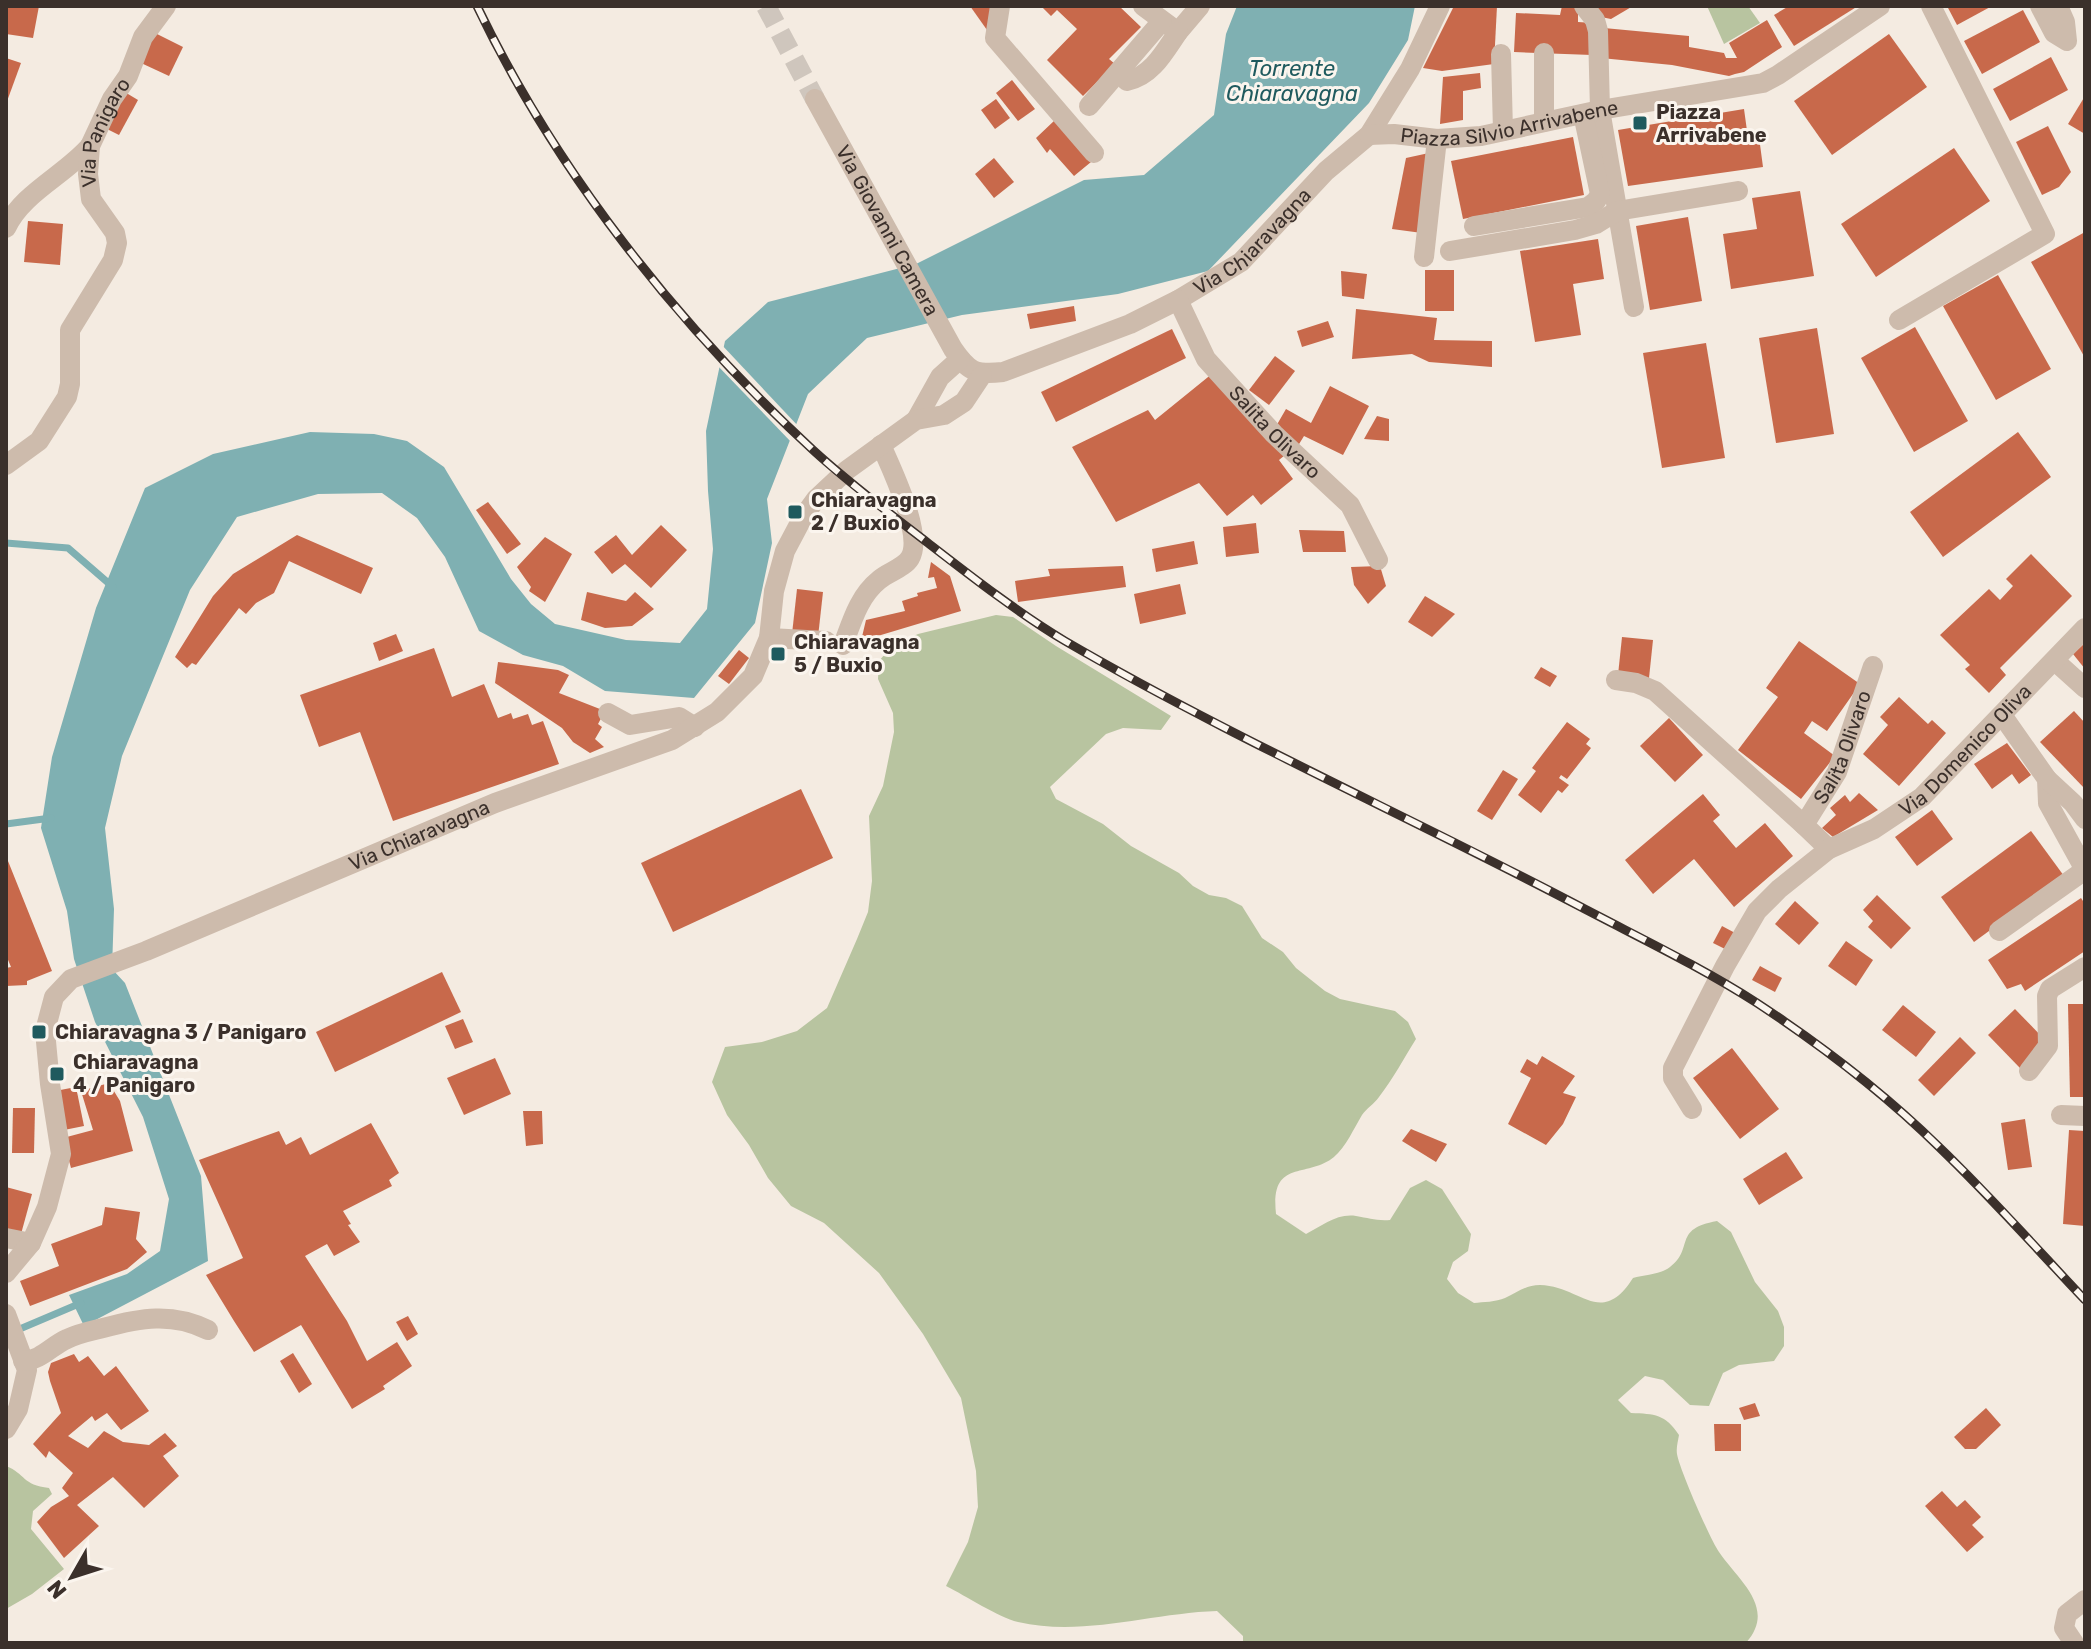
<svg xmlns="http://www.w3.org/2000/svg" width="2091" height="1649" font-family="Rubik,sans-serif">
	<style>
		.green { fill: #b8c4a0 }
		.water { fill: #7fb0b2 }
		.pier { fill: #f4ebe1 }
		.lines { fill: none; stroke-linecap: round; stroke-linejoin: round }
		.stream { stroke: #7fb0b2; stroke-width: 7 }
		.building { fill: #c8694b }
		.minor-tunnel { stroke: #cfc6bd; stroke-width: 20; stroke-dasharray: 20 10; stroke-linecap: butt }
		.minor { stroke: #cdbbac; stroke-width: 20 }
		.rail-casing { stroke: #3b302b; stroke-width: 9 }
		.rail { stroke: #fbf5ee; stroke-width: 6; stroke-dasharray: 18; stroke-linecap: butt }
		.poi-dot { fill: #1f5a5e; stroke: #fbf5ee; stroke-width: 3 }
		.labels { text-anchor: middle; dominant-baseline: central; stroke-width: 6; stroke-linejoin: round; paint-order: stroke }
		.poi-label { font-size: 20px; font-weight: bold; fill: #3b302b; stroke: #fbf5ee; text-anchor: start }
		.street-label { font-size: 20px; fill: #3b302b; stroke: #fbf5ee }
		.water-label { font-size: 22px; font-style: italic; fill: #1f5a5e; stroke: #fbf5ee }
	</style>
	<rect width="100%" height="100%" fill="#f4ebe1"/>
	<g class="green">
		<path d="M1707 6H1748L1760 23 1724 44Z"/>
		<path d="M996 615 1013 617 1056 646 1171 716 1161 730 1123 728 1106 734 1050 787 1056 799 1103 824 1131 846 1179 873 1193 886 1209 895 1226 898 1242 906 1262 938 1283 952 1296 968 1325 991 1340 999 1395 1011 1408 1022 1416 1039C1404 1058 1393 1079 1379 1097 1374 1104 1367 1108 1362 1115 1354 1128 1346 1147 1334 1157 1307 1179 1270 1158 1276 1214L1306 1234C1322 1226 1337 1213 1356 1216 1369 1218 1376 1221 1390 1220L1410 1188 1426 1180 1442 1189 1471 1234 1468 1251 1453 1262 1447 1279 1458 1293 1474 1303C1483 1302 1496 1302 1505 1298 1517 1293 1525 1285 1540 1285 1581 1286 1601 1328 1633 1278 1644 1275 1662 1274 1670 1267 1695 1248 1672 1229 1717 1221L1731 1232 1755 1282 1778 1311 1784 1327V1346L1774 1361 1739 1365 1723 1373 1709 1406 1690 1405 1663 1380 1645 1376 1618 1400 1631 1413C1655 1414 1665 1414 1679 1435 1678 1441 1676 1448 1677 1454 1679 1468 1710 1539 1719 1552 1739 1581 1777 1608 1746 1643H1243V1636L1217 1611C1152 1613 1083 1637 1018 1622 998 1617 966 1596 946 1586L968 1542 978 1507 976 1471 961 1398 923 1334 879 1273 824 1223 791 1206 768 1178 749 1145 727 1115 712 1082 725 1047 762 1042 797 1031 827 1008 857 939 868 912 872 881 869 816 883 786 894 732 893 713 878 679 879 661 891 647 918 634Z"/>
		<path d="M6 1466C26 1474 22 1485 49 1488L52 1494 33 1511 31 1529 64 1569 32 1594 6 1609Z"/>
	</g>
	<path class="water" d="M1237 6H1415L1408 40 1369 103 1208 271 1118 294 962 315 867 338 808 394 767 499 772 543 755 623 694 698 605 691 563 666 523 655 479 631 445 557 417 518 382 493 318 494 237 517 190 590 122 756 105 828 114 909 112 969 125 983 201 1176 208 1261 84 1326 69 1295 127 1274 160 1251 169 1199 143 1117 95 1022 74 959 67 911 41 828 52 757 96 608 145 488 213 454 310 432 374 434 407 441 444 467 511 579 531 604 555 624 626 640 680 643 707 609 713 549 708 491 706 431 725 341 768 302 916 264 1084 180 1144 175 1214 115 1226 34Z"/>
	<path class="pier" d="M720 343 799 427 793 444 716 364Z"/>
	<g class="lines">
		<g class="stream">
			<path d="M6 543 68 548 113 587"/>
			<path d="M6 824 51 818"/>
			<path d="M15 1331 81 1303"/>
		</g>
	</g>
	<g class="building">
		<path d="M6 6H39L33 38 6 34Z"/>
		<path d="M970 6H995L987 30Z"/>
		<path d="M1041 6H1119L1141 27 1109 59 1115 64 1083 96 1047 60 1077 29 1057 10 1051 16Z"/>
		<path d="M1454 6H1497L1494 64 1442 71 1423 68Z"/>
		<path d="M1562 6H1578V22L1593 23 1592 55 1514 52 1516 13 1560 15Z"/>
		<path d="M1589 6H1633L1611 19 1596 16Z"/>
		<path d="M1789 6H1858L1794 46 1774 15Z"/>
		<path d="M1947 6H1992L1957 25Z"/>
		<path d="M2023 10 2040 42 1982 74 1964 41Z"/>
		<path d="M1767 20 1782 47 1744 72 1735 74 1729 76 1672 65 1601 58 1604 28 1689 36V47L1724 53 1726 58H1737L1729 43Z"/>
		<path d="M155 33 183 47 169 76 141 63Z"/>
		<path d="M1889 34 1927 87 1832 155 1794 101Z"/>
		<path d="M2051 57 2068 90 2010 121 1993 89Z"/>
		<path d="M6 58 21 63 6 104Z"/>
		<path d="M1480 73 1481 88 1463 91V120L1440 124 1443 77Z"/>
		<path d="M1012 80 1035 109 1018 121 996 93Z"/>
		<path d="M123 91 138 100 119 135 103 127Z"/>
		<path d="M2085 96V134L2068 124Z"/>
		<path d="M996 99 1010 118 995 129 981 110Z"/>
		<path d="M1744 109 1748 138 1759 137 1763 167 1628 186 1618 130Z"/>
		<path d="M1055 120 1091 162 1074 176 1050 149 1047 153 1036 138Z"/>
		<path d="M2048 126 2071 172 2059 187 2042 195 2016 142Z"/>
		<path d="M1573 137 1584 195 1463 219 1451 161Z"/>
		<path d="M1954 148 1990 201 1876 277 1841 224Z"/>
		<path d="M1429 153 1422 233 1392 229 1406 158Z"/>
		<path d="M994 158 1014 182 994 198 975 174Z"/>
		<path d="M1800 191 1814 276 1731 289 1723 234 1757 229 1752 198Z"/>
		<path d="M1688 217 1702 301 1650 310 1636 226Z"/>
		<path d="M28 221 63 224 60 265 24 262Z"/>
		<path d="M2085 232V358L2031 262Z"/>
		<path d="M1598 239 1604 279 1573 284 1581 335 1535 342 1520 251Z"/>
		<rect x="1425" y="270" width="29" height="41"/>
		<path d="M1341 271 1367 274 1364 299 1342 296Z"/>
		<path d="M1998 275 2051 369 1996 400 1943 306Z"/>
		<path d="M1074 306 1076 321 1030 329 1027 314Z"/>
		<path d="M1356 309 1437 318 1434 340 1492 341V367L1429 362 1412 354 1352 359Z"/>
		<path d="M1328 321 1334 337 1302 347 1297 331Z"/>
		<path d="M1915 327 1968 421 1914 452 1861 358Z"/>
		<path d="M1817 328 1834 434 1776 443 1759 338Z"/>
		<path d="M1172 329 1186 358 1056 422 1041 392Z"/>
		<path d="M1706 343 1725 458 1662 468 1643 353Z"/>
		<path d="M1275 356 1295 371 1269 405 1249 390Z"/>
		<path d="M1213 373 1285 455 1279 460 1293 479 1261 505 1253 495 1227 516 1199 483 1116 522 1072 447 1148 410 1155 420Z"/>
		<path d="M1330 386 1369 406 1343 455 1304 436 1296 449 1275 428 1286 409 1311 423Z"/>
		<path d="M1377 416 1389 419V441L1364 439Z"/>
		<path d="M2018 432 2051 477 1943 557 1910 512Z"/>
		<path d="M488 502 521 544 507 554 476 510Z"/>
		<path d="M1256 523 1259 553 1226 557 1223 527Z"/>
		<path d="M661 525 687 550 651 588 625 564 612 574 594 552 616 535 632 555Z"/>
		<path d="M1299 530 1344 531 1346 552H1303Z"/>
		<path d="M297 535 373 568 361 594 289 561 274 593 256 603 246 614 239 608 196 665 192 663 187 668 175 657 213 596 233 574Z"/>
		<path d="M545 537 572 554 545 602 529 591 531 587 517 567Z"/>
		<path d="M1194 541 1198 564 1156 572 1152 549Z"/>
		<path d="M2031 554 2072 596 2000 668 2006 675 1989 693 1965 669 1970 665 1940 635 1989 589 2000 600 2013 586 2006 579Z"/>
		<path d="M931 562 950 576 961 611 861 641 866 620 905 611 902 601 918 596 917 593 937 588 934 577 928 578Z"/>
		<path d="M1123 566 1126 587 1018 602 1015 581 1050 576 1048 569Z"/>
		<path d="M1380 566 1386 586 1368 604 1354 585 1351 567Z"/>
		<path d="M1180 584 1186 614 1140 624 1134 594Z"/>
		<path d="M797 589 823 592 818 637 792 634Z"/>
		<path d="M587 592 626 601 635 592 654 609 632 626 605 628 581 620Z"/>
		<path d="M1425 596 1455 614 1432 637 1408 622Z"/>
		<path d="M396 634 403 651 379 661 373 643Z"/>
		<path d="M1622 637 1653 640 1649 678 1618 675Z"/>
		<path d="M1799 641 1860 684 1827 731 1812 721 1804 733 1835 756 1801 799 1738 750 1778 697 1766 688Z"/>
		<path d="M2085 643V669L2073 654Z"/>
		<path d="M434 648 452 697 484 684 498 718 511 713 513 719 528 714 532 725 543 721 559 764 393 821 360 732 319 747 300 695Z"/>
		<path d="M739 650 749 658 729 684 718 676Z"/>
		<path d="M498 662 558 670 569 675 559 693 605 711 598 724 602 727 595 739 604 747 590 753 573 742 562 728 495 683Z"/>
		<path d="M1541 667 1557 676 1550 687 1534 678Z"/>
		<path d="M1899 697 1928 724 1932 720 1946 733 1899 786 1863 754 1888 725 1880 717Z"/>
		<path d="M2074 711 2085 723V789L2040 742Z"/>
		<path d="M1669 718 1703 755 1675 782 1640 746Z"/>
		<path d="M1567 722 1590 739 1586 744 1591 748 1567 779 1561 775 1559 778 1569 785 1562 793 1558 790 1541 813 1518 795 1536 771 1532 768Z"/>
		<path d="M2007 743 2031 775 2019 784 2012 774 1992 789 1974 764Z"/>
		<path d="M1503 770 1518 779 1492 820 1477 811Z"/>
		<path d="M801 789 833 858 673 932 641 863Z"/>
		<path d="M1859 793 1878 810 1833 837 1822 828 1836 815 1830 808 1845 795 1850 802Z"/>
		<path d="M1703 794 1720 815 1713 821 1736 848 1765 823 1793 856 1734 907 1694 859 1653 894 1625 860Z"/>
		<path d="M1932 810 1953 839 1917 866 1895 837Z"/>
		<path d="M2031 831 2064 876 1974 942 1941 897Z"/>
		<path d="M6 856 52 971 27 981V985L6 986V968L11 967 6 955Z"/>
		<path d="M1877 895 1911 928 1891 949 1868 927 1873 921 1863 910Z"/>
		<path d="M2081 898 2085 904V951L2025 991 2021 984 2007 989 1988 960Z"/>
		<path d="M1795 901 1819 923 1799 945 1775 924Z"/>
		<path d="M1722 926 1737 934 1729 951 1713 943Z"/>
		<path d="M1846 941 1873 960 1856 986 1828 966Z"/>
		<path d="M1760 966 1782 978 1775 992 1752 980Z"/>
		<path d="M442 972 461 1012 335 1072 316 1032Z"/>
		<path d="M2068 1004H2085V1097H2070Z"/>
		<path d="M1903 1005 1936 1032 1916 1057 1882 1030Z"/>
		<path d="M2015 1009 2047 1042 2020 1068 1988 1035Z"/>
		<path d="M463 1019 473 1042 455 1049 445 1026Z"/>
		<path d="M1960 1037 1976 1053 1934 1096 1918 1080Z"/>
		<path d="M1732 1048 1779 1109 1740 1139 1693 1078Z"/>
		<path d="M1542 1056 1575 1076 1563 1093 1576 1097 1563 1124 1546 1145 1508 1124 1531 1078 1520 1072 1527 1059 1537 1065Z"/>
		<path d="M495 1058 511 1094 464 1115 447 1078Z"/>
		<path d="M109 1083 120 1101 133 1151 71 1168 63 1138 93 1130 81 1091Z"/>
		<path d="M76 1087 84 1126 64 1130 55 1091Z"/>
		<path d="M13 1108H35L34 1153H12Z"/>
		<path d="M523 1111H542L543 1144 526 1146Z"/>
		<path d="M2025 1119 2032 1167 2008 1170 2001 1123Z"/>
		<path d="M371 1123 399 1173 389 1180 392 1186 343 1211 351 1224 348 1225 360 1242 334 1256 327 1244 305 1256 347 1321 367 1361 397 1342 412 1366 383 1386 385 1389 352 1409 301 1325 254 1352 234 1321 206 1275 243 1258 199 1160 279 1131 286 1145 301 1137 310 1155Z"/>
		<path d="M1411 1129 1447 1144 1436 1162 1402 1141Z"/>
		<path d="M2069 1130 2085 1131V1226L2063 1224Z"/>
		<path d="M1786 1152 1803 1178 1759 1205 1743 1179Z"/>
		<path d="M6 1187 32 1194 21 1234 6 1230Z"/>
		<path d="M105 1207 140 1212 136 1239 147 1252 127 1269 30 1306 20 1281 59 1266 51 1244 102 1225Z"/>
		<path d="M408 1316 418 1334 407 1341 396 1322Z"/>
		<path d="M293 1353 312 1384 299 1393 280 1361Z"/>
		<path d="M74 1354 79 1362 88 1356 104 1376 116 1366 149 1411 121 1430 107 1413 95 1421 92 1416 68 1436 88 1448 104 1431 123 1442 149 1445 165 1433 177 1446 163 1456 179 1476 144 1508 113 1477 77 1505 99 1526 64 1558 37 1522 51 1507 69 1496 62 1488 73 1473 49 1451 46 1458 33 1444 61 1413 50 1381 48 1372 51 1363Z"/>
		<path d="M1755 1403 1760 1416 1744 1420 1739 1408Z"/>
		<path d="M1986 1408 2001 1425 1976 1449H1965L1954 1437Z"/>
		<path d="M1714 1424H1741V1451H1715Z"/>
		<path d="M1942 1491 1957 1507 1965 1500 1981 1517 1972 1525 1984 1537 1967 1552 1925 1506Z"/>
	</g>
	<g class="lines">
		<path class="minor-tunnel" d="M766 6 815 99"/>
		<g class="minor">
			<path d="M1000 6 995 38 1094 153"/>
			<path d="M1143 6 1178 32 1200 6"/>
			<path d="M1584 6 1595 20 1598 31 1600 110 1634 307"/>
			<path d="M2040 6 2054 33 2067 41 2065 22 2058 6"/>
			<path d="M1501 54 1503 131"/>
			<path d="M1127 81C1152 76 1165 51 1178 32"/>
			<path id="s1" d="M815 99 953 349C969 372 975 375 1003 372L1130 324 1178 300 1241 262 1326 171 1369 135 1410 69 1440 6"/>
			<path d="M1089 106 1162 21"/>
			<path d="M1544 122V53"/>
			<path id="s2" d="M1369 135 1394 134 1437 139 1481 136 1600 110 1763 83 1778 75 1880 6"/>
			<path d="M1474 226 1588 207 1596 201 1600 194 1583 114"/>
			<path d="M6 228C22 193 65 175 90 146"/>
			<path d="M1450 251 1575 230 1596 224 1617 211 1738 191"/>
			<path d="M1424 257 1437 139"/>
			<path id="s3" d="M1178 300 1206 359 1274 434 1350 505 1378 560"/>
			<path d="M1899 320 2045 234 1931 6"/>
			<path d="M916 420 940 377 960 359"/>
			<path id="s4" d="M6 465 39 441 67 397 70 384V330L113 260 117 243 115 233 91 199 88 174 90 146 112 99 128 76 143 37 166 6"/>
			<path d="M769 638 826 641"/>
			<path d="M843 645C852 621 859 596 879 580 888 572 904 568 910 558 924 535 891 468 881 445"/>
			<path d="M2055 661 2085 688"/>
			<path d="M1616 680 1636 683 1655 691 1804 825"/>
			<path d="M608 713 630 725 679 717 695 727"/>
			<path d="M2002 715 2047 779 2048 803 2085 870"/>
			<path d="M2047 779 2073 803 2085 819"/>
			<path id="s5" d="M1829 849 1804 825 1837 772 1873 666"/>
			<path d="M1999 931 2085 870"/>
			<path d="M2029 1071 2048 1046 2047 996 2050 989 2085 967"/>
			<path id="s6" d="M1692 1109 1673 1078V1068L1725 966 1757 911 1779 889 1829 849 1874 829 1922 797 2085 628"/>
			<path d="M2061 1115 2085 1116"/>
			<path d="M6 1238 31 1243"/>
			<path id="s7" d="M6 1273 31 1243 47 1207 61 1154 50 1084 45 1031 54 997 71 979 146 951 495 803 672 740 717 712 753 676 769 638 774 591 785 551 803 517 816 499 847 470 916 420 944 415 964 402 982 375"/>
			<path d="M6 1314 27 1370 18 1409 6 1429"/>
			<path d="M23 1361C42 1360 51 1346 67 1339 79 1333 91 1331 103 1328 140 1318 172 1312 208 1330"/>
			<path d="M2074 1643 2064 1628 2067 1614 2085 1600"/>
		</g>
		<g class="rail-casing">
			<path id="rail" d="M477 6C557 173 678 325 813 450 849 483 889 513 928 543 972 577 1017 612 1065 641 1232 738 1410 817 1581 907 1640 938 1701 967 1757 1003 1821 1045 1885 1094 1939 1147 1990 1196 2037 1249 2085 1300"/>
		</g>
		<use href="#rail" class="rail"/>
	</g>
	<g class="poi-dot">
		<rect x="1632" y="115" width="16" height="16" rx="4"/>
		<rect x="787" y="504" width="16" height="16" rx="4"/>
		<rect x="770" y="646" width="16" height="16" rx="4"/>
		<rect x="31" y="1024" width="16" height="16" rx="4"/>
		<rect x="49" y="1066" width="16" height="16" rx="4"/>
	</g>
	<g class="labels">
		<g class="poi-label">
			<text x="1656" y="112">Piazza<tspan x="1656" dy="23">Arrivabene</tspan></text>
			<text x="811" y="500">Chiaravagna<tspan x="811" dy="23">2 / Buxio</tspan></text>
			<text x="794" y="642">Chiaravagna<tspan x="794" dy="23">5 / Buxio</tspan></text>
			<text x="55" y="1032">Chiaravagna 3 / Panigaro</text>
			<text x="73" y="1062">Chiaravagna<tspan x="73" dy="23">4 / Panigaro</tspan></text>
		</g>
		<g class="street-label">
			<text stroke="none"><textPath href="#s2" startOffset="142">Piazza Silvio Arrivabene</textPath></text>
			<text stroke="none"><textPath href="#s4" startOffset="382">Via Panigaro</textPath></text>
			<text stroke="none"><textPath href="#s1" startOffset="150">Via Giovanni Camera</textPath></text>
			<text stroke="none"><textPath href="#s1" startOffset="630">Via Chiaravagna</textPath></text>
			<text stroke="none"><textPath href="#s3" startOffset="166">Salita Olivaro</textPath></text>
			<text stroke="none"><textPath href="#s5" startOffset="122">Salita Olivaro</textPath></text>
			<text stroke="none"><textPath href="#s6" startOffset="490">Via Domenico Oliva</textPath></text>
			<text stroke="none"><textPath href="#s7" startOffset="694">Via Chiaravagna</textPath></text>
		</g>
		<g class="water-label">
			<text x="1292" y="68">Torrente<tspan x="1292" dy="25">Chiaravagna</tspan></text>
		</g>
	</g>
	<rect width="2091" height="1649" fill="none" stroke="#3b302b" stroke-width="16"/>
	<g transform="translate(72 1577) rotate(231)" stroke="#fbf5ee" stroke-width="6" paint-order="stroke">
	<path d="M0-6L14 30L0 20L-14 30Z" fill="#3b302b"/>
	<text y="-12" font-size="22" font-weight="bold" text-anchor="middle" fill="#3b302b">N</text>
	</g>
</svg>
